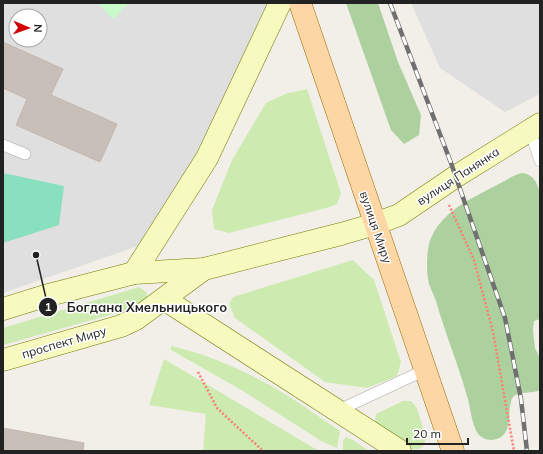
<svg xmlns="http://www.w3.org/2000/svg" width="543" height="454" font-family="Mulish,sans-serif">
	<style>
		.residential { fill: #e0dfdf; fill-rule: evenodd }
		.grass { fill: #cdebb0 }
		.forest { fill: #add19e }
		.park { fill: #c8facc }
		.pitch { fill: #88e0be }
		.building { fill: #c7bfb8; stroke: #c4b6ab }
		.lines { fill: none; stroke-linecap: round; stroke-linejoin: round }
		.service-casing { stroke: #a9a9a9; stroke-width: 12 }
		.secondary-casing { stroke: #707d05; stroke-width: 23 }
		.primary-casing { stroke: #a06b00; stroke-width: 23 }
		.path { stroke: #fa8072; stroke-width: 2.5; stroke-dasharray: 2 2; stroke-linecap: butt }
		.service { stroke: #fff; stroke-width: 11 }
		.secondary { stroke: #f7fabf; stroke-width: 22 }
		.primary { stroke: #fcd6a4; stroke-width: 22 }
		.rail-casing { stroke: #707070; stroke-width: 4.5 }
		.rail { stroke: #fff; stroke-width: 3; stroke-dasharray: 9; stroke-linecap: butt }
		.labels { text-anchor: middle; dominant-baseline: central; stroke-width: 3; stroke-linejoin: round; paint-order: stroke }
		.street-label { font-size: 12px; fill: #222; stroke: #fff }
		.leader { fill: none; stroke: #222; stroke-width: 1.5 }
		.callout-dot { fill: #222; stroke: #fff; stroke-width: 1.5 }
		.mark-label { font-size: 12px; text-anchor: middle; font-weight: bold; fill: #fff }
		.callout-label { font-size: 13px; text-anchor: middle; font-weight: bold; fill: #222; stroke: #fff; stroke-width: 3; stroke-linejoin: round; paint-order: stroke }
	</style>
	<rect width="100%" height="100%" fill="#f2efe9"/>
	<g class="residential">
		<path d="M3 3H270L205 150 141 245 3 293ZM16 16H40V40H16Z"/>
		<path d="M411 3H540V94L505 112 440 68Z"/>
	</g>
	<g class="grass">
		<path d="M307 89 341 193 337 204 330 207 229 233 214 229 212 210 232 160 266 103 285 94Z"/>
		<path d="M353 260 374 280 401 362 397 376 367 388 325 382 235 318 229 304 233 297Z"/>
		<path d="M139 287 147 293 146 302 131 309 3 345V328Z"/>
		<path d="M171 346C207 354 241 369 273 387 296 400 318 416 340 431L337 448 321 441 243 391 171 350Z"/>
		<path d="M164 359 319 451H203L206 414 149 405Z"/>
		<path d="M403 401H411L417 408 426 438 423 446 419 449H410L378 427 375 420 376 414Z"/>
		<path d="M346 437 353 440 369 451H343V441Z"/>
	</g>
	<g class="forest">
		<path d="M346 3H378L398 62 421 115 419 135 404 144 391 130Z"/>
		<path d="M522 173C534 174 537 183 540 193V319L534 321 533 331 535 348 540 358V390C532 394 520 391 514 396 504 405 518 438 491 440 486 440 481 437 478 434 471 423 471 408 467 396 458 364 445 333 436 301 434 295 431 290 429 284 426 272 426 247 432 236 444 210 474 197 497 185 505 181 513 175 522 173Z"/>
	</g>
	<path class="park" d="M98 3H129L113 19Z"/>
	<path class="pitch" d="M3 173 64 186 59 225 3 243Z"/>
	<g class="building">
		<path d="M3 42 63 69 51 95 117 124 100 162 16 125 27 99 3 88Z"/>
		<path d="M3 428 84 443 83 451H3Z"/>
	</g>
	<g class="lines">
		<g class="service-casing">
			<g id="service">
				<path d="M530 130 540 161"/>
				<path d="M3 145 25 154"/>
				<path d="M337 411 425 370"/>
			</g>
		</g>
		<g class="secondary-casing">
			<g id="secondary">
				<path d="M134 273 207 158 280 3"/>
				<path d="M164 299 400 451"/>
				<path d="M3 309 45 296 134 273 204 269 341 234 375 224 399 215 455 177 540 124"/>
				<path d="M3 360 121 326 136 319 204 269"/>
			</g>
		</g>
		<g class="primary-casing">
			<path id="primary" d="M300 3 453 451"/>
		</g>
		<g class="path">
			<path d="M449 205 474 260 493 332 514 451"/>
			<path d="M198 372 217 408 263 451"/>
		</g>
		<use href="#service" class="service"/>
		<use href="#secondary" class="secondary"/>
		<use href="#primary" class="primary"/>
		<g class="rail-casing">
			<path id="rail" d="M390 3 451 163 505 318 521 399 527 451"/>
		</g>
		<use href="#rail" class="rail"/>
	</g>
	<g class="labels">
		<g class="street-label">
			<text transform="translate(458 176) rotate(-33)">вулиця Панянка</text>
			<text transform="translate(376 227) rotate(71)">вулиця Миру</text>
			<text transform="translate(64 342) rotate(-16)">проспект Миру</text>
		</g>
	</g>
	<path class="leader" d="M36 255L48 307"/>
	<g class="callout-dot">
		<circle cx="36" cy="255" r="4"/>
		<circle cx="48" cy="307" r="10"/>
	</g>
	<g class="mark-label">
		<text x="48" y="311">1</text>
	</g>
	<g class="callout-label">
		<text x="147" y="312">Богдана Хмельницького</text>
	</g>
	<rect width="543" height="454" fill="none" stroke="#222222" stroke-width="8"/>
	<g transform="translate(28 28) rotate(92)"><circle r="19" fill="#ffffff" stroke="#a7a7a7"/>
	<path d="M0-3L7 15L0 10L-7 15Z" fill="#d40000"/>
	<text y="-6" font-size="11" font-weight="bold" text-anchor="middle" fill="#222222">N</text>
	</g>
	<path d="M407 438v6h61v-6" fill="none" stroke="#222222" stroke-width="2"/>
	<text x="413" y="438" font-size="12" fill="#222222" stroke="#ffffff" stroke-width="3" paint-order="stroke">20 m</text>
</svg>
